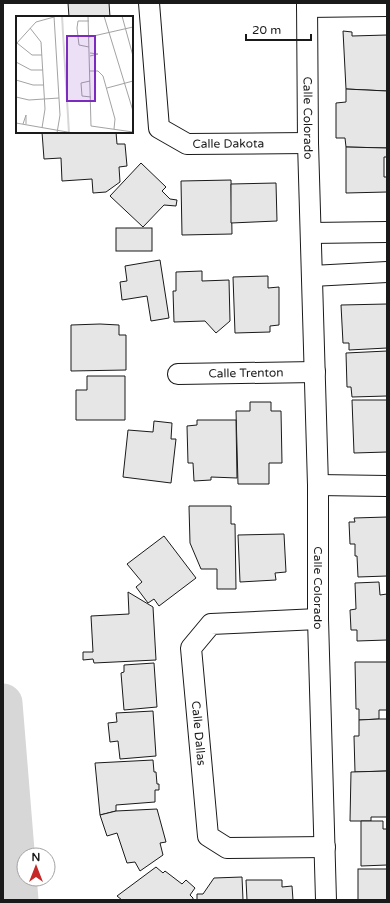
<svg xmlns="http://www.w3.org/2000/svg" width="390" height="903" font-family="'Varela Round',sans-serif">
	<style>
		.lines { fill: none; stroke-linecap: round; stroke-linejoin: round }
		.river { stroke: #d7d7d7; stroke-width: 39 }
		.building { fill: #e6e6e6; stroke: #1a1a1a }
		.street-casing { stroke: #1a1a1a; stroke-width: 22 }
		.street { stroke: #fff; stroke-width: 20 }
		.labels { text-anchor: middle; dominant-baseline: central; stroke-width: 3; stroke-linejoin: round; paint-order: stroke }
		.street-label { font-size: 12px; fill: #1a1a1a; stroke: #fff }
		.inset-river { fill: none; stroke: #d7d7d7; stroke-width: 2 }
		.inset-road { fill: none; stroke: #a3a3a3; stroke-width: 1 }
		.view { fill: #7b2cbf; fill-opacity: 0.15; stroke: #7b2cbf; stroke-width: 2 }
		.inset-edge { fill: none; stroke: #1a1a1a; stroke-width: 2 }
	</style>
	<rect width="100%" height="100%" fill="#fff"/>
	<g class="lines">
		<path class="river" d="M3 703 19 900"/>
	</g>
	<g class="building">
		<path d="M68 3H109L110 17H69Z"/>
		<path d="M343 31 352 32V36L387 35V91L346 89Z"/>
		<path d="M346 89 387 91V148L346 147 345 138H336V103L346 102Z"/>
		<path d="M42 132H116L117 144H125L127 166 119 167 120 182 106 192 93 193 92 179 62 181 61 158 44 159Z"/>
		<path d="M346 147 387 148V157H384V177H387V192L346 193Z"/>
		<path d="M141 163 166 187 162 191 170 199 177 200 176 206 164 205 143 227 110 196Z"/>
		<path d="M231 180 232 234 182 235 181 181Z"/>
		<path d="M276 183 277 221 231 223V184Z"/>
		<rect x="116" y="228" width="36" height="23"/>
		<path d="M160 260 169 318 151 321 147 296 122 300 120 282 127 281 125 266Z"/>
		<path d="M202 271V281L229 280 230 321 216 333 205 321 174 322 173 291H176V272Z"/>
		<path d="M268 276V288L279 287V325L270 326V332L235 333 233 277Z"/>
		<path d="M387 304V348L349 350V343H343L341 305Z"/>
		<path d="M100 324 119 325V335H126V370L71 371V325Z"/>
		<path d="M387 351V396L352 397 351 387H347L346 353Z"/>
		<path d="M87 376H125V420H76V390H87Z"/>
		<path d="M352 400H387V452L354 453Z"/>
		<path d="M250 402H271V411H281L282 463H269V484H238L236 411H250Z"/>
		<path d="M197 420H236L237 478 211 477V480L194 481 193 463H188L187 426 197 425Z"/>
		<path d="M154 421 172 423 171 439H176L171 483 123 477 128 430 153 432Z"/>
		<path d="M189 506H231V524H235L236 589H217V569H201L190 543Z"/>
		<path d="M387 517V576L358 577 357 556H355V544H350L349 522H355L354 518Z"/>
		<path d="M284 534 286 572 275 573 276 580 240 582 238 535Z"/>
		<path d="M164 536 196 578 159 606 154 599 148 603 136 587 142 582 127 564Z"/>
		<path d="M379 582 380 595 387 594V640L357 641V630H351L350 610 356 609 355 583Z"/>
		<path d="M128 592 153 607 156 660 94 663 93 659 83 660V652H93L91 616 129 614Z"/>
		<path d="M355 662H387V710H379V719L359 720V709H356Z"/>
		<path d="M154 663 157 707 124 710 121 673 124 672V665Z"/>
		<path d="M153 711 156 756 120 759 118 741 110 742 108 723 117 722 116 713Z"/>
		<path d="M379 719H387V771L355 772 354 736H359V720Z"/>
		<path d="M153 760 154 772H156L157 784H159V790H155V802L116 805V811L100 815 95 763Z"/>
		<path d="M387 771V817H371V821H350L351 772Z"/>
		<path d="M157 809 166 842 160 843 163 855 140 871 135 862 127 863 117 833 107 836 100 815 116 811Z"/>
		<path d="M361 821H383V829H387V865L361 866Z"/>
		<path d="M156 867 163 873 165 871 182 884 186 880 195 888 190 895 193 898V900H122L117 896Z"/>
		<rect x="358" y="869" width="29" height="31"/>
		<path d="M242 877 243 900H197V894H203L214 878Z"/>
		<path d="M246 880H282V887L292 886 293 900H247Z"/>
	</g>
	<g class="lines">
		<g class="street-casing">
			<g id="street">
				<path id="s1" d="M149 3 159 128 187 144 308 143"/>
				<path id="s2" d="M307 3 308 143 318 485V619L326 900"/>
				<path d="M307 7 387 6"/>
				<path d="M311 233 387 232"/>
				<path d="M312 276 387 272"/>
				<path id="s3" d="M178 374 315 372"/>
				<path d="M318 485 387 486"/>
				<path id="s4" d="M318 619 211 624 191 648 208 836 227 848 325 847"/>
			</g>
		</g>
		<use href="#street" class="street"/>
	</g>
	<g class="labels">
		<g class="street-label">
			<text stroke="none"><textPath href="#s2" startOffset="115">Calle Colorado</textPath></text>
			<text stroke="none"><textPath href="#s1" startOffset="199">Calle Dakota</textPath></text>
			<text stroke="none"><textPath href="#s3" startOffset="68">Calle Trenton</textPath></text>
			<text stroke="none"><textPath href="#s2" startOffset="585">Calle Colorado</textPath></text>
			<text stroke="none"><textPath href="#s4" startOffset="224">Calle Dallas</textPath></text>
		</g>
	</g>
	<g transform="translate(16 16)">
		<rect width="117" height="117" fill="#fff"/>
		<path class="inset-river" d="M46 0 53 117"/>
		<path class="inset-road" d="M38 0 44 99 41 117M72 0 75 110 117 116M88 0 117 95M106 0 117 40M73 5H62L61 12 63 29 73 31M14 12 25 26 29 93 26 112M73 21 117 11M1 27 16 39H26M0 28 20 6 38 1M74 37 82 38 74 40M0 46 15 54H27M74 55H82L87 60 99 103 98 113M0 64 17 69H28M74 65 65 67 66 80 75 81M91 72 117 65M0 81 13 84 43 82M0 107 57 117M7 108 10 99V108"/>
		<path class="view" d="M51 20H79V85H51Z"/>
		<rect width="117" height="117" class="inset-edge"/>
	</g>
	<rect width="390" height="903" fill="none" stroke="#1a1a1a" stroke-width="8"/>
	<g transform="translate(36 867)"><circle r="19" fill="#ffffff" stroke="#a3a3a3"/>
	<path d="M0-3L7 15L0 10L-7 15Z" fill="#c62828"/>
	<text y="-6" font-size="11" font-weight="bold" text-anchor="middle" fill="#1a1a1a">N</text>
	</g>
	<path d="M246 34v6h65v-6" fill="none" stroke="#1a1a1a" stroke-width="2"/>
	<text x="252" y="34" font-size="12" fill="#1a1a1a" stroke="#ffffff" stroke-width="3" paint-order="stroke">20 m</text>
</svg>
